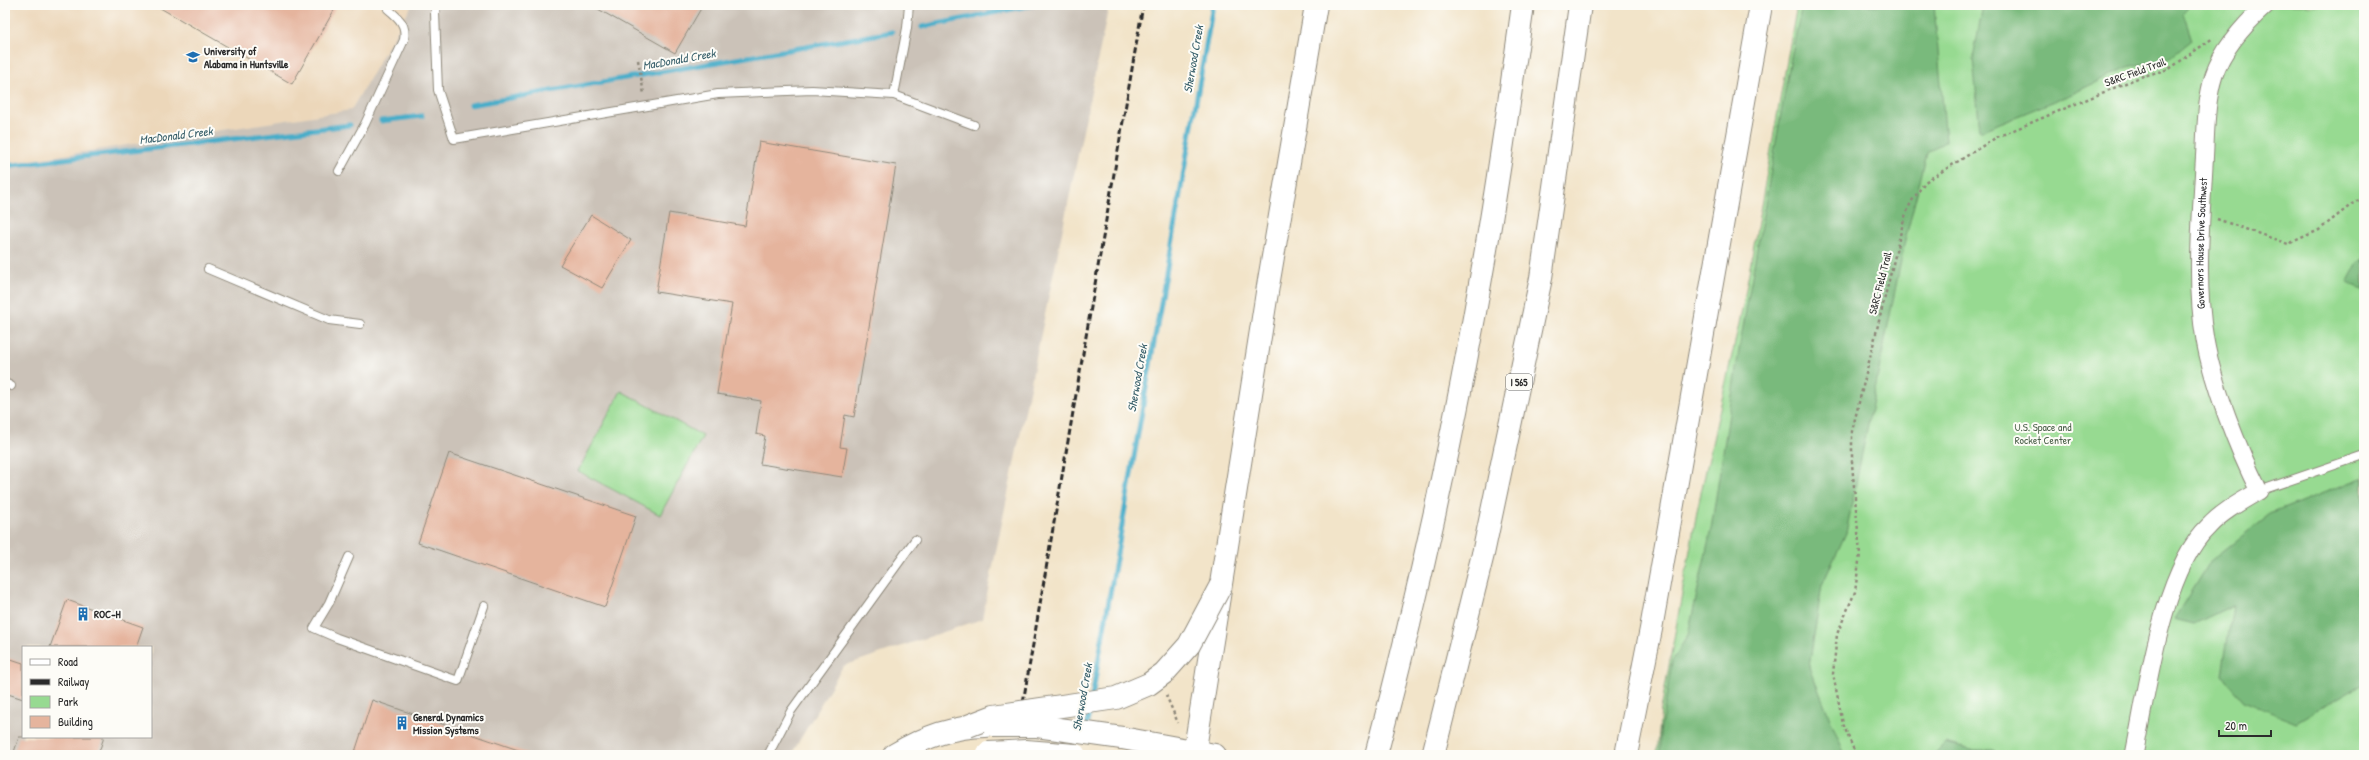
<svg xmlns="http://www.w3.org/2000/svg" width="2369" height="760" font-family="'Patrick Hand',sans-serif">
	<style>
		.built { fill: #ecd7ba }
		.industrial { fill: #cbc2b8; fill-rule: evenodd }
		.green { fill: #97da91; stroke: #61825e }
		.forest { fill: #79ba7b; stroke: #527253 }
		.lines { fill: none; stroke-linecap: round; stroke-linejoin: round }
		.stream { stroke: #4aadc9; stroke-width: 5 }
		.building { fill: #e5b49d }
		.lane-casing { stroke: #8e887a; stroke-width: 10 }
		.street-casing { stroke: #8e887a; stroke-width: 19 }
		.secondary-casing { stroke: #8e887a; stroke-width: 24 }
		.highway-casing { stroke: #8e887a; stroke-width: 24 }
		.path { stroke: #8e887a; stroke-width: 2.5; stroke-dasharray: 3 3; stroke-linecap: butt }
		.lane { stroke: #fff; stroke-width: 8 }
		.street { stroke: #fff; stroke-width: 17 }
		.secondary { stroke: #fff; stroke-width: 22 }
		.highway { stroke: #fff; stroke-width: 22 }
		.rail { stroke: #2b2b2b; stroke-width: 3; stroke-dasharray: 6 3; stroke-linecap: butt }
		.secondary-bridge-casing { stroke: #8e887a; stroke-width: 24; stroke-linecap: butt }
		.highway-bridge-casing { stroke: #8e887a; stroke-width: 24; stroke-linecap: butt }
		.secondary-bridge { stroke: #fff; stroke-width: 22 }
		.highway-bridge { stroke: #fff; stroke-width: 22 }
		.labels { text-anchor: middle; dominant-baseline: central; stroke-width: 4; stroke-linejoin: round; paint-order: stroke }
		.shield { fill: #fdfcf7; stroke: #6a6a68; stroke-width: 1 }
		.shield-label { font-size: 10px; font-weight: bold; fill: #2b2b2b }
		.poi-label { font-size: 11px; font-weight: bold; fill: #2b2b2b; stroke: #fdfcf7; text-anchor: start }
		.street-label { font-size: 11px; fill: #2b2b2b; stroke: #fdfcf7 }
		.park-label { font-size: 11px; fill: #4b604a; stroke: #fdfcf7 }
		.water-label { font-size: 12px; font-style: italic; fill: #375f6a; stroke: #fdfcf7 }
	</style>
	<rect width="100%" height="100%" fill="#fdfcf7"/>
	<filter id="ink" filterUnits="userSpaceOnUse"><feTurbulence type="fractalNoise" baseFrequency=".025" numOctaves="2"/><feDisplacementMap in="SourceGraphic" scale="8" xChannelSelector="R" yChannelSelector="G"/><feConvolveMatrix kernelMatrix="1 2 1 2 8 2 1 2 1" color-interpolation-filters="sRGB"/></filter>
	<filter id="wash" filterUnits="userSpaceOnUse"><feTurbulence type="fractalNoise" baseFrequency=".012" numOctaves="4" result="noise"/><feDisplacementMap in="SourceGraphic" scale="16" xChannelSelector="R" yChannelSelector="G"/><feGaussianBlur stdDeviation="0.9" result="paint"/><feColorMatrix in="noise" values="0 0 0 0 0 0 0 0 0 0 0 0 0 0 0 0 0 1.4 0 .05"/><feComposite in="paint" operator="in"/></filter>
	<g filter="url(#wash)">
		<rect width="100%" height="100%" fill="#f2e4c9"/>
		<path class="built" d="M5 5H412L351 110 5 164Z"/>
		<path class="industrial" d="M412 5H1109L982 619 843 666 791 755H5V164L351 110ZM23 647H151V737H23Z"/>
		<g class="green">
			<path d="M1797 5H2364V755H1657L1661 710 1698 506 1743 306Z"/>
			<path d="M621 391 703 436 660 515 578 471Z"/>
		</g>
		<g class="forest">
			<path d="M1802 5H1934L1946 141 1927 153 1905 241 1846 533 1822 585 1809 667 1845 755H1660V734L1672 661 1688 635 1711 529 1740 344 1791 57Z"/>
			<path d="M1983 5H2189L2183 13 2192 40 2170 58 2127 67 2072 94 1980 131 1973 59Z"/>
			<path d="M2364 258V291L2347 283 2358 262Z"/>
			<path d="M2364 477V683L2296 723 2244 701 2222 675 2233 605 2194 624 2174 619 2209 562 2270 514Z"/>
			<path d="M1945 743 1971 750H1995L1997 755H1933Z"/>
		</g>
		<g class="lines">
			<g class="stream">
				<path d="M922 27 1033 5"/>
				<path d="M470 105 892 32"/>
				<path d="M381 121 422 116"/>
				<path d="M5 166 350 125"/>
				<path d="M1092 697 1213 5"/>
				<path d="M1086 728 1090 707"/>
			</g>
		</g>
		<g id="blocks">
			<g class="building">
				<path d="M155 5H337L292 84Z"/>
				<path d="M591 5H703L675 53Z"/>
				<path d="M759 142 896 165 854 417 845 415 840 447 847 448 842 477 760 464 765 436 756 434 761 401 717 394 732 304 656 292 669 213 745 226Z"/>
				<path d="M591 215 631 240 602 288 560 265Z"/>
				<path d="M449 453 636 516 605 607 418 543Z"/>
				<path d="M67 600 143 627 136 647H50Z"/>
				<path d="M5 657 23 663V699L5 693Z"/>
				<path d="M372 700 527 753 526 755H354Z"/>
				<path d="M19 737H104L98 755H22L14 752Z"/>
			</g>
		</g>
	</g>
	<g filter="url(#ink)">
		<use href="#blocks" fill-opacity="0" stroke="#8e887a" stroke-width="1"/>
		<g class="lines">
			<g class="lane-casing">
				<g id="lane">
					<path d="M437 5 435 13 438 90 454 139 718 94 812 90 894 95 974 125"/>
					<path d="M894 95 907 28 909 5"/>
					<path d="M339 171 365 124 404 40C407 25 399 18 388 9"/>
					<path d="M208 269 329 320 360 324"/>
					<path d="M5 383 11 386"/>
					<path d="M2259 491 2364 455"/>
					<path d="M349 557 329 603 314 628 337 638 458 681 484 606"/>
					<path d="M768 755 791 711 915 540"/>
				</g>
			</g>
			<g class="street-casing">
				<g id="street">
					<path id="s1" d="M2134 755C2147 692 2162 570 2209 526 2223 511 2242 501 2259 491 2238 449 2213 385 2205 340 2195 283 2201 222 2204 165 2206 136 2205 103 2214 75 2223 48 2245 24 2266 5"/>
				</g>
			</g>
			<g class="secondary-casing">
				<g id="secondary">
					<path d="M1122 738 1215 755"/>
					<path d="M894 755C922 738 953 726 986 726"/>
				</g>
			</g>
			<g class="highway-casing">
				<g id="highway">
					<path d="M1194 755 1268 286 1316 5"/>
					<path d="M1376 755C1425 571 1465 383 1495 195 1505 132 1514 68 1523 5"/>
					<path d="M1433 755 1483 554 1541 278 1580 5"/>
					<path d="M1626 755 1651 629 1761 5"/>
				</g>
			</g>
			<g class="path">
				<path d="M638 60 644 94"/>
				<path d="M2217 219 2288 244 2319 230 2352 204 2364 197"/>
				<path d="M1166 695 1178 723"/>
				<path d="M1856 755 1843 724 1833 674 1837 634 1855 592 1860 554 1852 464V431L1904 219 1911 202 1925 182 1997 137 2140 77 2169 69 2213 38"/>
			</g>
			<use href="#lane" class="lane"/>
			<use href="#street" class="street"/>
			<use href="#secondary" class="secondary"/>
			<use href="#highway" class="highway"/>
			<path class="rail" d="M1014 755 1143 5"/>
			<g class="secondary-bridge-casing">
				<g id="secondary-bridge">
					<path d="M993 726H1037L1122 738"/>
					<path d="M988 753 1026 751 1075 755"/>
				</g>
			</g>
			<g class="highway-bridge-casing">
				<path id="highway-bridge" d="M968 726 994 716 1116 698 1149 684 1164 673 1189 645 1221 585"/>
			</g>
			<use href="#secondary-bridge" class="secondary-bridge"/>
			<use href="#highway-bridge" class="highway-bridge"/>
		</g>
	</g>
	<defs>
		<g id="university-bare" transform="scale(1.08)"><path d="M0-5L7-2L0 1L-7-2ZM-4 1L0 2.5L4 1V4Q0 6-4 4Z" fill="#1f6fb2" stroke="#fdfcf7" stroke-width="2.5" paint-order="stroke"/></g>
		<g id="building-bare" transform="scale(1.08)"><path d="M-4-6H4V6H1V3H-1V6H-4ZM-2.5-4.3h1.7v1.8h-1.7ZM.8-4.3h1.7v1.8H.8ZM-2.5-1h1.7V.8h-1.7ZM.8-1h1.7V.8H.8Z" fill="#1f6fb2" stroke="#fdfcf7" stroke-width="2.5" paint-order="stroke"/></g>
	</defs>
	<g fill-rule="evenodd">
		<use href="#university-bare" x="193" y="57"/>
		<use href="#building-bare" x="83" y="614"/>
		<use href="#building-bare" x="402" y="723"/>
	</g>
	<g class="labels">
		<rect class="shield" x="1506" y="374" width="26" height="16" rx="3"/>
		<g class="shield-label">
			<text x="1519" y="382">I 565</text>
		</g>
		<g class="poi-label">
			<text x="204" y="51">University of<tspan x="204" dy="13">Alabama in Huntsville</tspan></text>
			<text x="94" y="614">ROC-H</text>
			<text x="413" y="717">General Dynamics<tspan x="413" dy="13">Mission Systems</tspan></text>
		</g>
		<g class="street-label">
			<text transform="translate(2135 72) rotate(-20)">S&amp;RC Field Trail</text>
			<text stroke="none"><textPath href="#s1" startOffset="563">Governors House Drive Southwest</textPath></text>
			<text transform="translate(1880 283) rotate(-76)">S&amp;RC Field Trail</text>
		</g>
		<g class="park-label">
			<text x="2043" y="427">U.S. Space and<tspan x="2043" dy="13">Rocket Center</tspan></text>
		</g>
		<g class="water-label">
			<text transform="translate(679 59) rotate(-10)">MacDonald Creek</text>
			<text transform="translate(1193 59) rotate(-80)">Sherwood Creek</text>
			<text transform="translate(176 135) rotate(-7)">MacDonald Creek</text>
			<text transform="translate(1137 378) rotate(-80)">Sherwood Creek</text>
			<text transform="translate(1082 697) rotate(-80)">Sherwood Creek</text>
		</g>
	</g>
	<rect width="2369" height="760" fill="none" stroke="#fdfcf7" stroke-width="20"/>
	<rect x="22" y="646" width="130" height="92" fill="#fdfcf7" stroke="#a9a8a5"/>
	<rect x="30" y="659" width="20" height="6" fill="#ffffff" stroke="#a9a8a5"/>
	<text x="58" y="666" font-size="12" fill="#2b2b2b">Road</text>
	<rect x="30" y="679" width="20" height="6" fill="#2b2b2b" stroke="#a9a8a5"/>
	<text x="58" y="686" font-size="12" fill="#2b2b2b">Railway</text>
	<rect x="30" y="696" width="20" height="12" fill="#97da91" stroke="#a9a8a5"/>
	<text x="58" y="706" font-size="12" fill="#2b2b2b">Park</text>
	<rect x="30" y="716" width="20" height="12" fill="#e5b49d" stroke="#a9a8a5"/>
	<text x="58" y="726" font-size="12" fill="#2b2b2b">Building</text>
	<path d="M2219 730v6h52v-6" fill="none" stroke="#2b2b2b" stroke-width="2"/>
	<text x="2225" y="730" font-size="12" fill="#2b2b2b" stroke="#fdfcf7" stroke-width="3" paint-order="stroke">20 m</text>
</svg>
